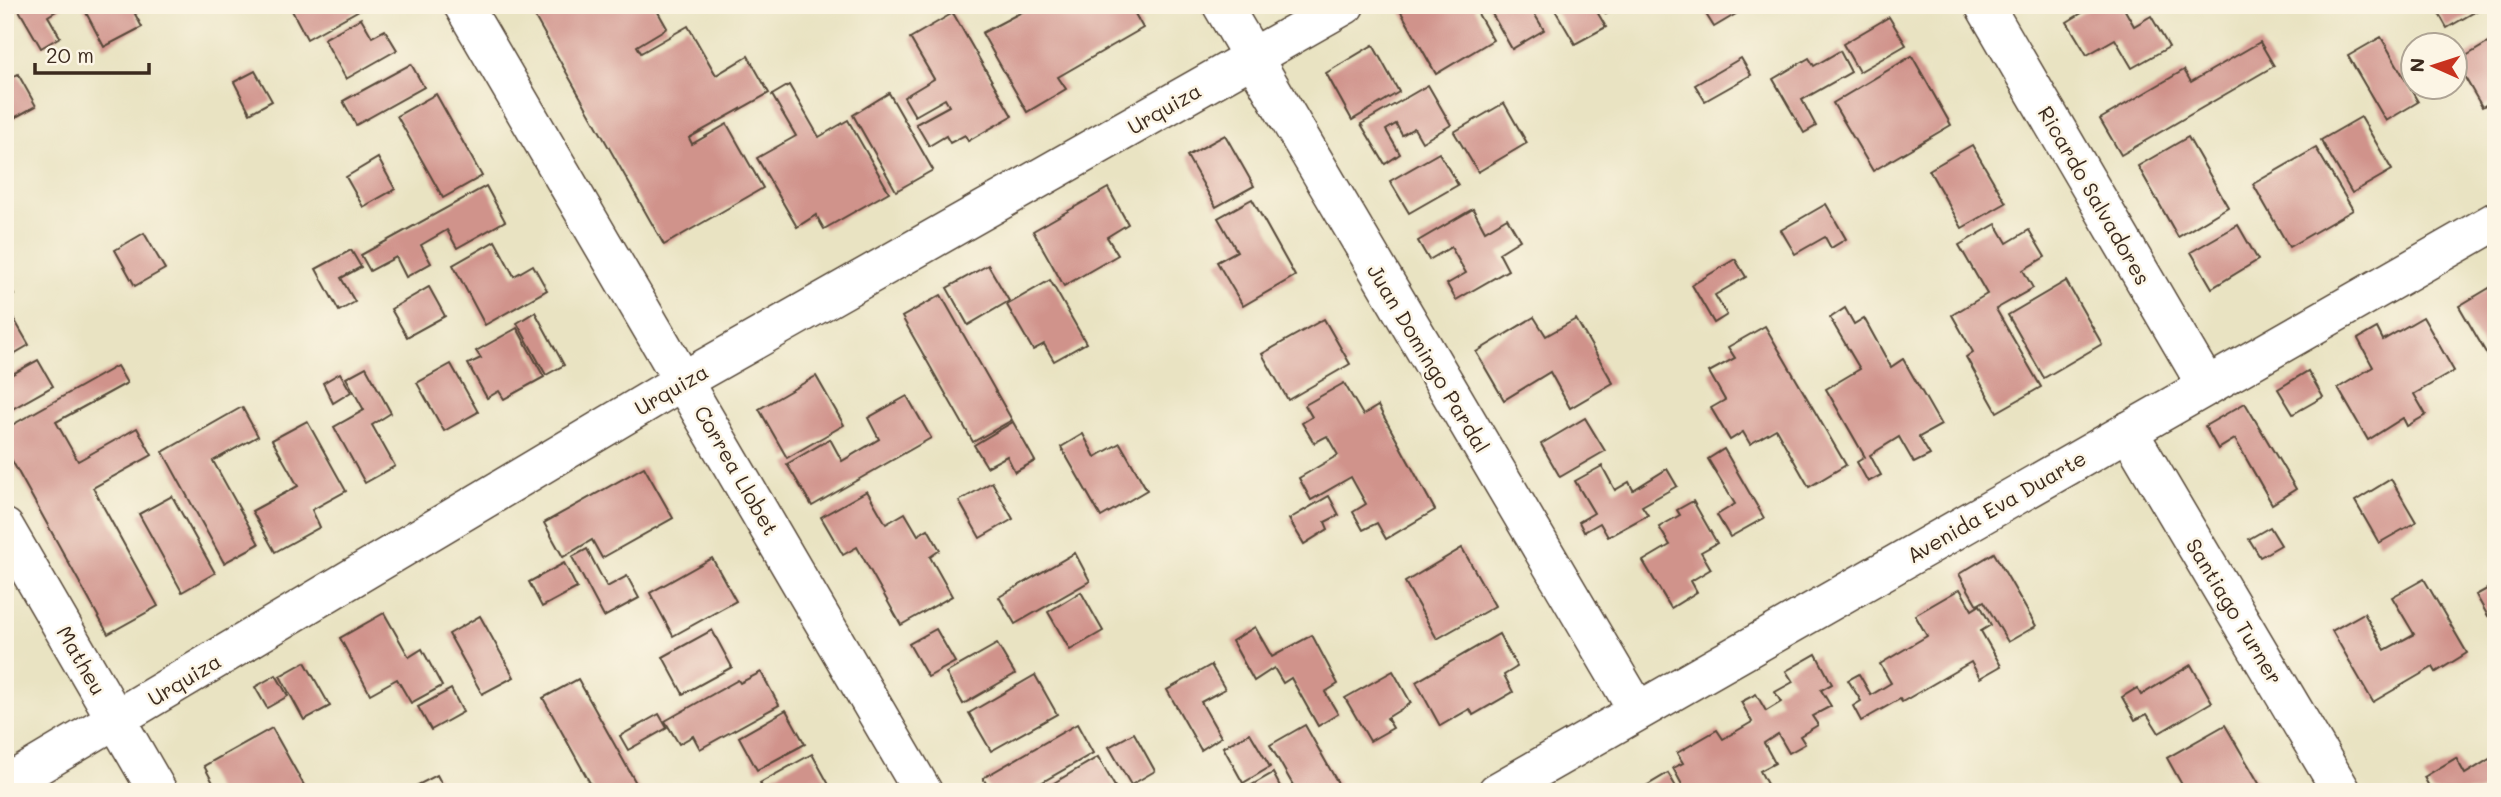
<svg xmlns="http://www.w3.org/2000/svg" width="2501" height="797" font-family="Mali,sans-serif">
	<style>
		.building { fill: #d0938b }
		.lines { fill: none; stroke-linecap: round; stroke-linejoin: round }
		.street-casing { stroke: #554637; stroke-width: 41 }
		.secondary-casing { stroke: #554637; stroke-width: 41 }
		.street { stroke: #fff; stroke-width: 38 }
		.secondary { stroke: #fff; stroke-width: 38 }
		.labels { text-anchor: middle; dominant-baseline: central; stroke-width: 5; stroke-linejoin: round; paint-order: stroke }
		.street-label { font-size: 21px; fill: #3b2a1e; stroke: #fcf5e5 }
	</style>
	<rect width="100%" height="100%" fill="#fcf5e5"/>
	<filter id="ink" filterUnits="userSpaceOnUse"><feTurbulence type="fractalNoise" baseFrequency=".0143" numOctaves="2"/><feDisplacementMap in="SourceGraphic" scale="14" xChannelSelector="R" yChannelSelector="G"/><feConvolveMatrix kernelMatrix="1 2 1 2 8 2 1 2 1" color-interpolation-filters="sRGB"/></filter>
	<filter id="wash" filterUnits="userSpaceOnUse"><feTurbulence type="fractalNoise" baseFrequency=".00686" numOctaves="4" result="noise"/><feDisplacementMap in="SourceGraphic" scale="28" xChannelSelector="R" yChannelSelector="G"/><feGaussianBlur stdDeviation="1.57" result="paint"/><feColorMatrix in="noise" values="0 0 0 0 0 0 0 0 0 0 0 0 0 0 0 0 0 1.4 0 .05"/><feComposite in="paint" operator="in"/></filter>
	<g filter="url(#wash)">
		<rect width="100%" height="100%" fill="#e9e3c2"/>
		<g id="blocks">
			<g class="building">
				<path d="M16 5H66L48 16 60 37 41 48Z"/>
				<path d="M82 5H150L135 14 142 27 104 47Z"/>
				<path d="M289 5H368L307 39Z"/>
				<path d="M540 5H654L667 28 637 46 641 53 688 26 716 75 748 56 769 93 689 138 692 144 727 124 763 188 664 245 531 10Z"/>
				<path d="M1035 5H1130L1143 28 1058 77 1066 89 1027 112 982 33Z"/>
				<path d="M1413 5H1473L1493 40 1436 74 1401 12Z"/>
				<path d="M1487 5H1529L1544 30 1512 49Z"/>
				<path d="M1552 5H1593L1606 27 1575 44Z"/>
				<path d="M1601 5H1621L1606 14Z"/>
				<path d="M1713 5H1751L1714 27 1704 11Z"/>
				<path d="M2095 5H2122L2134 26 2151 16 2169 47 2132 68 2115 39 2087 55 2067 22Z"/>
				<path d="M2434 5H2482L2483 7 2447 28Z"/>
				<path d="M953 13 1012 116 968 141 965 135 950 143 946 136 929 146 916 124 949 106 945 99 915 116 904 97 934 79 910 38Z"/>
				<path d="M1889 17 1906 45 1859 72 1843 44Z"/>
				<path d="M361 18 372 37 385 30 397 50 346 79 324 39Z"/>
				<path d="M2381 37 2418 102 2386 121 2348 56Z"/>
				<path d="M2496 38V99L2482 107 2456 62Z"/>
				<path d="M2260 42 2274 66 2121 155 2100 119 2184 70 2191 82Z"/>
				<path d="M1373 45 1399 92 1352 120 1326 73Z"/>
				<path d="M1840 51 1851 72 1802 100 1816 126 1804 133 1773 79 1809 58 1814 66Z"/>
				<path d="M1912 56 1951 125 1873 171 1833 103Z"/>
				<path d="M1741 58 1751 75 1705 101 1695 85Z"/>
				<path d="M411 64 424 87 356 125 343 101Z"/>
				<path d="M255 71 272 101 250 113 234 82Z"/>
				<path d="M18 74 36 106 5 123V81Z"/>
				<path d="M789 85 819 137 848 120 889 192 824 229 816 215 797 227 757 158 796 136 772 95Z"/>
				<path d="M1428 85 1451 125 1422 142 1414 128 1402 135 1396 124 1386 130 1400 154 1385 164 1361 124Z"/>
				<path d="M889 93 933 170 896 191 853 115Z"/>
				<path d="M436 94 482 176 443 198 397 116Z"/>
				<path d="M1504 103 1527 143 1478 172 1454 132Z"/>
				<path d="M2361 117 2392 170 2352 193 2321 140Z"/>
				<path d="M1225 135 1254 186 1216 207 1187 156Z"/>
				<path d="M2188 137 2228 207 2178 237 2138 166Z"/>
				<path d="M1972 145 2006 203 1962 228 1929 170Z"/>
				<path d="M2316 148 2353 210 2289 247 2253 184Z"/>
				<path d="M1439 153 1458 185 1409 213 1390 181Z"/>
				<path d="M378 158 395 189 363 207 346 177Z"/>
				<path d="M486 186 505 221 457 248 447 230 421 245 431 263 406 277 396 257 370 271 361 255Z"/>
				<path d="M1108 188 1128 224 1107 237 1118 255 1064 286 1033 231Z"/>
				<path d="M1252 199 1295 276 1243 306 1217 262 1237 251 1218 218Z"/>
				<path d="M1826 204 1846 239 1831 248 1825 237 1795 254 1781 230Z"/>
				<path d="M1473 209 1485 231 1507 218 1520 240 1499 253 1508 270 1456 300 1447 284 1466 273 1451 247 1429 260 1418 241Z"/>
				<path d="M1996 224 2007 243 2029 230 2045 257 2023 270 2033 288 1996 309 2041 387 1997 412 1966 357 1973 352 1952 315 1987 294 1959 245Z"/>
				<path d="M2238 225 2258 260 2212 288 2191 252Z"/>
				<path d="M144 233 165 269 135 286 115 250Z"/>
				<path d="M495 241 514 276 533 265 547 290 485 325 453 265Z"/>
				<path d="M351 250 361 267 341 278 355 302 339 311 316 269Z"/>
				<path d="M1735 259 1746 277 1715 295 1727 315 1714 323 1692 285Z"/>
				<path d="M988 265 1009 301 968 325 947 288Z"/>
				<path d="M5 280 14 295 5 300Z"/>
				<path d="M1050 280 1086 343 1054 361 1044 344 1033 350 1007 305Z"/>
				<path d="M2066 281 2102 344 2044 378 2008 315Z"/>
				<path d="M2496 284V370L2459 306Z"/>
				<path d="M429 287 445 316 407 337 391 309Z"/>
				<path d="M941 295 1012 420 973 442 902 317Z"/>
				<path d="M7 307 29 345 5 359V308Z"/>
				<path d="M1845 308 1854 324 1864 318 1891 367 1903 359 1941 425 1919 437 1930 455 1914 463 1899 437 1870 455 1881 475 1868 482 1857 462 1865 457 1826 389 1860 369 1830 318Z"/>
				<path d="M535 312 564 365 546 375 517 323Z"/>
				<path d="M1534 317 1546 336 1576 319 1613 383 1570 408 1550 372 1504 400 1476 352Z"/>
				<path d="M2423 317 2454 371 2414 394 2426 415 2407 426 2403 418 2368 440 2338 388 2373 367 2358 339 2377 328 2383 340Z"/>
				<path d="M1324 319 1350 364 1288 400 1262 354Z"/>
				<path d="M1765 326 1846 465 1809 487 1776 429 1750 444 1743 432 1730 440 1711 408 1725 400 1709 372 1735 358 1728 347Z"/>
				<path d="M517 328 544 377 504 399 499 391 487 398 468 364 481 358 476 351Z"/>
				<path d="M38 360 53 386 5 413V378Z"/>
				<path d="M451 364 478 412 444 431 417 383Z"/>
				<path d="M117 366 127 383 56 422 78 461 137 428 152 455 93 488 158 606 108 634 5 448V429Z"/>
				<path d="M366 367 391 413 372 425 395 466 365 483 334 427 364 410 346 378Z"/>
				<path d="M2308 371 2323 397 2293 414 2278 389Z"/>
				<path d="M340 373 351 392 333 403 323 383Z"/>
				<path d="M816 376 844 425 787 458 759 409Z"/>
				<path d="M1344 383 1363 415 1378 406 1435 510 1386 539 1377 523 1363 530 1353 512 1366 504 1351 477 1311 500 1299 478 1338 455 1327 436 1314 443 1302 423 1312 417 1305 405Z"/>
				<path d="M907 396 931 438 812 506 787 464 830 439 842 461 879 439 868 418Z"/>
				<path d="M2245 403 2296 489 2272 504 2235 439 2218 449 2205 426Z"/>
				<path d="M242 407 258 436 213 461 259 544 224 563 163 452Z"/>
				<path d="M1585 418 1605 451 1560 477 1541 444Z"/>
				<path d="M307 421 346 491 312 510 320 527 275 552 252 511 298 486 272 440Z"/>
				<path d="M1013 422 1035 461 1015 472 1007 456 987 467 974 445Z"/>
				<path d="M1083 434 1095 457 1120 443 1147 490 1101 517 1061 447Z"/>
				<path d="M1724 449 1764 518 1730 537 1717 515 1735 504 1708 459Z"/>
				<path d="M1602 466 1615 490 1629 482 1633 490 1667 469 1677 486 1642 506 1648 515 1608 537 1600 523 1584 532 1579 522 1594 513 1575 481Z"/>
				<path d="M644 467 673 518 602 558 592 540 563 557 544 523Z"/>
				<path d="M2391 479 2416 522 2379 543 2355 501Z"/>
				<path d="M992 482 1013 519 980 538 959 501Z"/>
				<path d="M867 491 886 524 905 513 918 535 928 529 940 550 930 557 952 596 901 625 857 547 843 555 821 517Z"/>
				<path d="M172 496 215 573 182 592 139 514Z"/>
				<path d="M1329 496 1339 515 1325 522 1328 529 1304 544 1289 519Z"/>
				<path d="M1693 501 1717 543 1701 552 1711 569 1691 581 1697 592 1671 608 1643 561 1670 545 1659 527 1680 515 1677 510Z"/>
				<path d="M2270 527 2281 545 2260 557 2249 539Z"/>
				<path d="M1462 548 1495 606 1437 639 1405 582Z"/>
				<path d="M587 549 607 587 627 576 639 598 604 617 572 557Z"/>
				<path d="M1075 553 1090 581 1015 624 999 597Z"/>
				<path d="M1994 553 2036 626 2008 642 1984 601 1977 605 1959 574Z"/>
				<path d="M712 558 736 601 673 636 650 593Z"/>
				<path d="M564 563 577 588 542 607 529 582Z"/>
				<path d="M2424 579 2467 653 2436 672 2433 667 2373 702 2332 631 2364 613 2385 650 2414 634 2392 597Z"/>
				<path d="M2496 584V611L2488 616 2476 595Z"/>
				<path d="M1960 589 1972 610 1980 605 1991 625 1981 631 2001 666 1980 678 1971 662 1902 702 1900 699 1861 721 1853 706 1861 701 1848 680 1859 674 1871 695 1891 683 1880 664 1927 636 1915 615Z"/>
				<path d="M1081 592 1103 631 1070 650 1048 612Z"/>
				<path d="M384 613 409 657 422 649 442 686 411 703 397 679 370 694 340 638Z"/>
				<path d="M480 616 514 677 482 694 449 634Z"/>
				<path d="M1255 627 1272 657 1312 635 1338 684 1325 692 1338 714 1318 726 1291 678 1283 683 1274 668 1254 681 1232 641Z"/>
				<path d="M936 629 955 662 928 677 909 644Z"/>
				<path d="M712 630 732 667 683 694 663 657Z"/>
				<path d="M1499 634 1517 667 1504 675 1513 692 1473 715 1470 709 1440 726 1416 682Z"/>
				<path d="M997 644 1015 674 963 704 946 673Z"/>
				<path d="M1816 654 1832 684 1821 690 1831 706 1812 716 1818 725 1800 736 1805 744 1789 753 1778 734 1764 743 1775 763 1760 771 1768 786 1759 792H1686L1673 768 1683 763 1677 753 1717 730 1723 739 1752 722 1741 702 1756 694 1766 711 1781 702 1775 692 1793 682 1786 671Z"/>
				<path d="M305 662 330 706 304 720 280 676Z"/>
				<path d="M1211 665 1225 689 1201 702 1221 737 1201 750 1167 690Z"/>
				<path d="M2191 665 2212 702 2159 733 2147 714 2135 720 2122 697 2137 688 2141 695Z"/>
				<path d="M1393 671 1411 703 1387 718 1393 728 1370 741 1345 698Z"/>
				<path d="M761 672 779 705 700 749 693 736 679 744 665 721 738 680 740 683Z"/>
				<path d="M276 675 288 696 267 708 255 687Z"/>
				<path d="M1035 675 1057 714 991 751 969 713Z"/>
				<path d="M578 679 641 792H595L543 698Z"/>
				<path d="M451 689 463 712 431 730 418 707Z"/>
				<path d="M786 710 805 744 757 770 739 737Z"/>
				<path d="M659 714 667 728 628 750 620 736Z"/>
				<path d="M1077 724 1093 753 1025 792H991L983 778Z"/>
				<path d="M1305 725 1343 792H1297L1270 745Z"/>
				<path d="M2225 725 2264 792H2186L2167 758Z"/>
				<path d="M272 728 305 787 297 792H218L204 766Z"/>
				<path d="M1134 733 1155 771 1131 785 1109 747Z"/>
				<path d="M1250 733 1270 767 1243 783 1223 747Z"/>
				<path d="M812 754 833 792H765L760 783Z"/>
				<path d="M2496 755V782L2479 792H2432L2424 777 2456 758 2465 774Z"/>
				<path d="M1098 757 1118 792H1050L1047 787Z"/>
				<path d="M1273 773 1283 792H1246L1245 789Z"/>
				<path d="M1668 773 1679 792H1636Z"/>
				<path d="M437 775 446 792H411L410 789Z"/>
			</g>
		</g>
	</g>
	<g filter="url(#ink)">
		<use href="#blocks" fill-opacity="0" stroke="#554637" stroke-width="2"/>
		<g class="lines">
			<g class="street-casing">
				<g id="street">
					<path d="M463 5 923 792"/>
					<path d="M1222 5 1637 710"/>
					<path d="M1984 5 2206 385"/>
					<path d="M2128 431 2342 792"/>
					<path d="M5 785 684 380 1345 5"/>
				</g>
			</g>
			<g class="secondary-casing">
				<g id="secondary">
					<path d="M5 528 158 792"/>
					<path d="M1497 792 2496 221"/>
				</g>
			</g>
			<use href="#street" class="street"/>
			<use href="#secondary" class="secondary"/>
		</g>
	</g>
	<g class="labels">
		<g class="street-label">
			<text transform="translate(1164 108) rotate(-30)">Urquiza</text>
			<text transform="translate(2095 195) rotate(60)">Ricardo Salvadores</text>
			<text transform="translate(1429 358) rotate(59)">Juan Domingo Pardal</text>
			<text transform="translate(671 389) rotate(-30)">Urquiza</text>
			<text transform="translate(737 470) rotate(60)">Correa Llobet</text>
			<text transform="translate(1996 506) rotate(-30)">Avenida Eva Duarte</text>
			<text transform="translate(2235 611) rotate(59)">Santiago Turner</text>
			<text transform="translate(82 660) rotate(60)">Matheu</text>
			<text transform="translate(184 679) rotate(-31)">Urquiza</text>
		</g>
	</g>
	<rect width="2501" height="797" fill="none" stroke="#fcf5e5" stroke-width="28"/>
	<g transform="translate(2434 66) rotate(273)"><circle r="33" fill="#fcf5e5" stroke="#afa495" stroke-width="2"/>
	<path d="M0-5L12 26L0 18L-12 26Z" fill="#c8321e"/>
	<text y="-10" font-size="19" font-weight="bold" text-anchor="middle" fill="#3b2a1e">N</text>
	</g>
	<path d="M35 63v10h114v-10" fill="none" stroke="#3b2a1e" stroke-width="3.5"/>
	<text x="46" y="63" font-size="21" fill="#3b2a1e" stroke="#fcf5e5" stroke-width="5" paint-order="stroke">20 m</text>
</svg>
